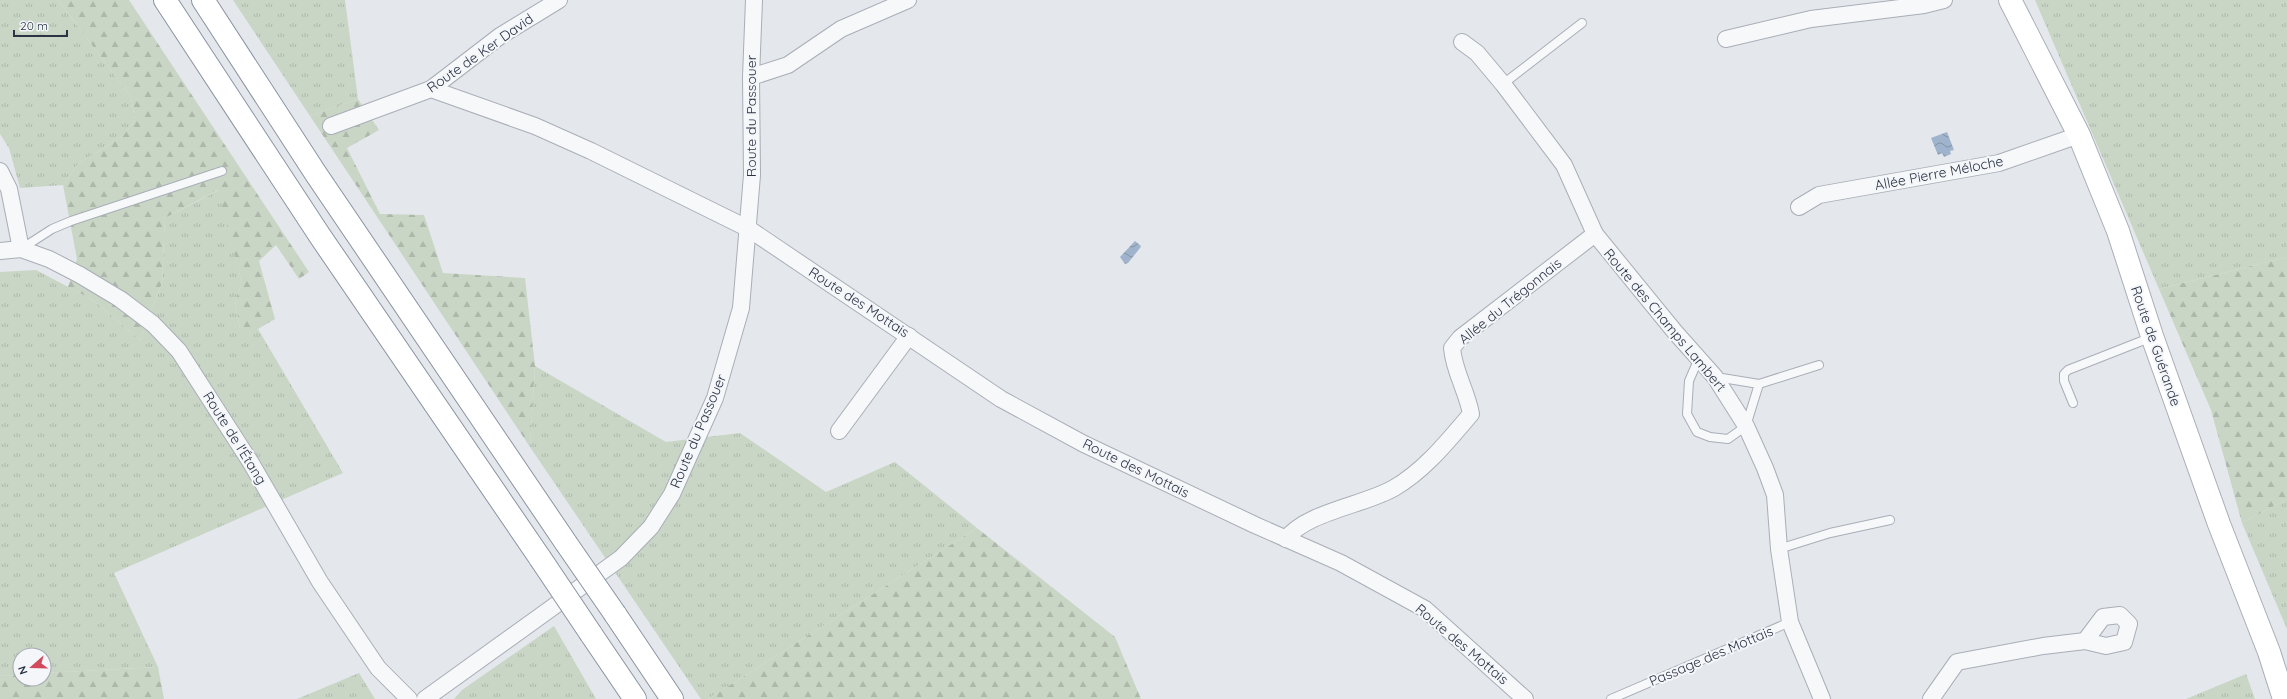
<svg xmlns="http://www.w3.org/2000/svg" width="2287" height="699" font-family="Quicksand,sans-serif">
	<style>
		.grass { fill: url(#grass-tufts) }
		.forest { fill: url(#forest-firs) }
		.water { fill: url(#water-waves) }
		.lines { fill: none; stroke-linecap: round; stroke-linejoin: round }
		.lane-casing { stroke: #a9aeb7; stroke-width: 10 }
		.street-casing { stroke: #a9aeb7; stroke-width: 18 }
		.secondary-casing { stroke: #a9aeb7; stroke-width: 24 }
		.highway-casing { stroke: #8b94a3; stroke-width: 24 }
		.lane { stroke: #f7f8fa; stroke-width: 8 }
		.street { stroke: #f7f8fa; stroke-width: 16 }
		.secondary { stroke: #fff; stroke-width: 22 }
		.highway { stroke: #fff; stroke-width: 22 }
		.highway-bridge-casing { stroke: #8b94a3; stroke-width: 24; stroke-linecap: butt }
		.highway-bridge { stroke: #fff; stroke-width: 22 }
		.labels { text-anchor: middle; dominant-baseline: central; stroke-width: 4; stroke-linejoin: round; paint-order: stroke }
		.street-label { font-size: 14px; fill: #2b3445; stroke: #f4f6f9 }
	</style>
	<defs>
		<pattern id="grass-tufts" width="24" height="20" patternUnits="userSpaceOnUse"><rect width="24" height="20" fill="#c9d6c5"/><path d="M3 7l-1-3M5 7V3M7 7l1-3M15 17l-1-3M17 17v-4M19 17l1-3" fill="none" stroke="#adb8ab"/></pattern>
		<pattern id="forest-firs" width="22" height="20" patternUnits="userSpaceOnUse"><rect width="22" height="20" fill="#c9d6c5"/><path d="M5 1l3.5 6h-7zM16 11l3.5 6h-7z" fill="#adb8ab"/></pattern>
		<pattern id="water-waves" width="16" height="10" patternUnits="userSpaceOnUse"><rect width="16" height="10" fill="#9fb4cc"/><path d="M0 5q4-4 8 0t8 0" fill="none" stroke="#8293a7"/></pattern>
	</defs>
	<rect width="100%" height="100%" fill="#e4e7ec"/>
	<g class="grass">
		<path d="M0 0H58L131 97 135 120 123 136 78 164 63 185 20 188 9 148 0 134Z"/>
		<path d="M233 0H345L358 99 310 116Z"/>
		<path d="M2035 0H2287V257L2159 289Z"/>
		<path d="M219 190 242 284 235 300 240 329H258L343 473 114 573 158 667 44 673V655H20V675L0 676V272L36 270 93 300 140 340 162 283 165 218Z"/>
		<path d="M535 366 666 442 740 433 826 492 895 462 977 528 708 699H701L530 447Z"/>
		<path d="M2287 499V629L2242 523Z"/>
		<path d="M554 626 596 699H454L462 690Z"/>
		<path d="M359 673 375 699H297Z"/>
		<path d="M2246 674 2255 699H2186Z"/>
	</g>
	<g class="forest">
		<path d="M58 0H129L309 272 299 279 276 245 259 261 275 319 258 329H240L235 300 242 284 218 190 165 218 162 283 140 340 93 300 68 287 77 259 63 185 78 164 123 136 135 120 131 97Z"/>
		<path d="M358 99 379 130 347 148 380 214 424 215 443 273 525 278 535 366 530 447 310 116Z"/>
		<path d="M2287 257V499L2242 523 2211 410 2159 289Z"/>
		<path d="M977 528 1115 637 1141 699H708Z"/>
		<path d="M158 667 164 699H0V676L20 675V679H44V673Z"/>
	</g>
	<g class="water">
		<path d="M1947 132 1954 150 1950 151 1951 154 1944 157 1942 153 1938 155 1931 138Z"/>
		<path d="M1135 241 1141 246 1140 248 1128 263 1125 264 1120 257Z"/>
	</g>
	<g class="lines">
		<g class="lane-casing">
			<g id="lane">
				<path d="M1503 84 1582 23"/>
				<path d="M21 249 52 229 71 221 222 171"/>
				<path d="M1699 358 1689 381 1687 414 1697 432 1710 437 1728 439 1746 426 1759 384 1716 377"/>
				<path d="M1759 384 1819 365"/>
				<path d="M2073 403 2064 381V374L2068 370 2152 337"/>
				<path d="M1779 549 1830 533 1890 520"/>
				<path d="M1611 699 1790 622"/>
			</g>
		</g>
		<g class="street-casing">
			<g id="street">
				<path d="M1726 39 1811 19 1924 5 1944 0"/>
				<path d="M1462 42 1477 53 1503 84 1564 165 1595 234 1675 332 1715 377 1746 426 1765 468 1775 495 1779 549 1790 622 1822 699"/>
				<path d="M751 77 788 65 841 29 908 0"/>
				<path d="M431 89 535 126 591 151 749 229 1001 399 1084 444 1255 525 1341 563 1425 609 1525 699"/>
				<path d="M331 126 431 89 500 36 559 0"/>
				<path d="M0 171 9 189 21 249"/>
				<path d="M1799 207 1819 195 1999 163 2079 135"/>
				<path d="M0 251 21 249 49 259 80 275 120 299 153 324 179 351 251 463 320 582 378 668 409 699"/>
				<path d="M839 431 909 336"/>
				<path d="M1286 539C1306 512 1365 505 1394 488 1424 471 1448 441 1471 414 1467 391 1454 372 1452 348L1460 338 1595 234"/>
				<path d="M425 699 621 558 651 527 672 494 715 398 741 308 752 175 751 77 754 0"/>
				<path d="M1931 699 1957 662 2043 646 2085 641 2106 646 2124 642 2129 624 2120 615 2103 617 2085 641"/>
			</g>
		</g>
		<g class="secondary-casing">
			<path id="secondary" d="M2010 0 2079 135 2118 231 2152 336 2219 524 2269 652 2284 699"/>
		</g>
		<g class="highway-casing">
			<g id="highway">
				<path d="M165 0 320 236 540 558"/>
				<path d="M203 0 316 174 566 543"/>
				<path d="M615 614 672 699"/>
				<path d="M591 634 635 699"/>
			</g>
		</g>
		<use href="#lane" class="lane"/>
		<use href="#street" class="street"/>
		<use href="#secondary" class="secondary"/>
		<use href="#highway" class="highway"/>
		<g class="highway-bridge-casing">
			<g id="highway-bridge">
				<path d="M566 543 615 614"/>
				<path d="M540 558 591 634"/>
			</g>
		</g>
		<use href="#highway-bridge" class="highway-bridge"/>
	</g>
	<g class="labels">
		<g class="street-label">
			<text transform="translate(480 53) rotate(-35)">Route de Ker David</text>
			<text transform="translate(751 116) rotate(-90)">Route du Passouer</text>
			<text transform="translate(1939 173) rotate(-11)">Allée Pierre Méloche</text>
			<text transform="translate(1510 301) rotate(-39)">Allée du Trégonnais</text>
			<text transform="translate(859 302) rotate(33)">Route des Mottais</text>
			<text transform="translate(1665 320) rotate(50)">Route des Champs Lambert</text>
			<text transform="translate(2156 346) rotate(71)">Route de Guérande</text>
			<text transform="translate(698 431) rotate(-67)">Route du Passouer</text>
			<text transform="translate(235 438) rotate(58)">Route de l'Étang</text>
			<text transform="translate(1136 468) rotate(26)">Route des Mottais</text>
			<text transform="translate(1462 644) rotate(40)">Route des Mottais</text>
			<text transform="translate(1711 656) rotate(-23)">Passage des Mottais</text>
		</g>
	</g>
	<g transform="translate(32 667) rotate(250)"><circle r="19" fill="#f4f6f9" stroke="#a4a8b1"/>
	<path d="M0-3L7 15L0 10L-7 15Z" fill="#d1495b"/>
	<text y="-6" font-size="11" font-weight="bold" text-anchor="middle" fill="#2b3445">N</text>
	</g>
	<path d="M14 30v6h53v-6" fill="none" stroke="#2b3445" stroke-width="2"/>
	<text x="20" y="30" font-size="12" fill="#2b3445" stroke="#f4f6f9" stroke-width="3" paint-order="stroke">20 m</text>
</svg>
